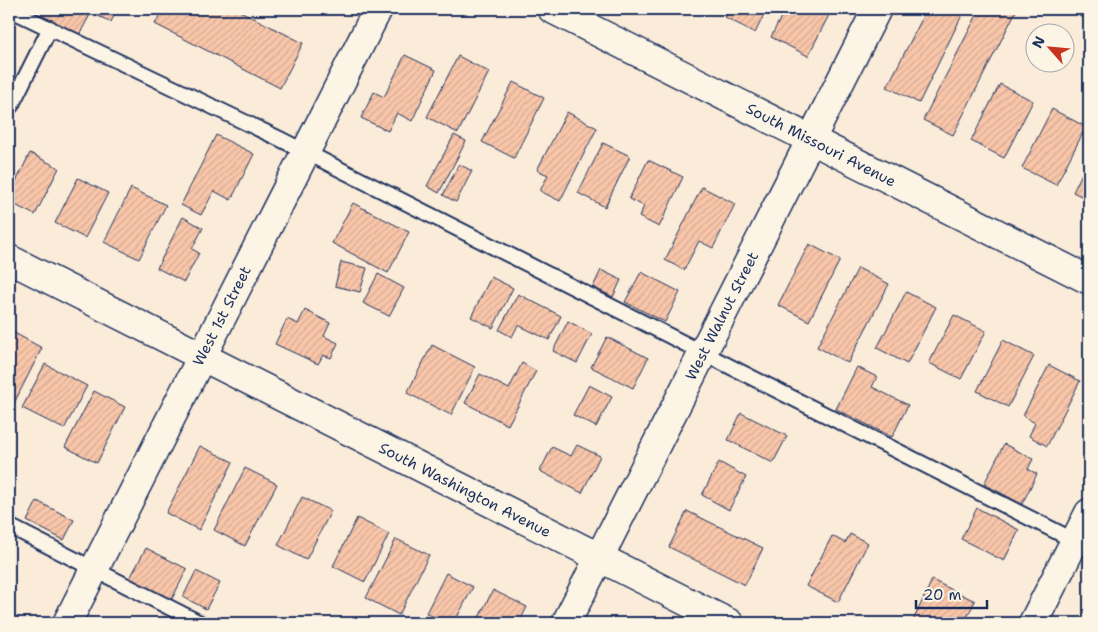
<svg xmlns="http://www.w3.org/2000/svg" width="1098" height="632" font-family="'Shantell Sans',sans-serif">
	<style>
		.building { fill: url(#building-hatch); stroke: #1b2f5e }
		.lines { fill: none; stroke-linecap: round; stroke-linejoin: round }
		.service-casing { stroke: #1b2f5e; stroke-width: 18 }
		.minor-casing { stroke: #1b2f5e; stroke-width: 31 }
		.tertiary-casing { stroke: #1b2f5e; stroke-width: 31 }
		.service { stroke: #fcf5e5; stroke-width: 14 }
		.minor { stroke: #fcf5e5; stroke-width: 28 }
		.tertiary { stroke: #fcf5e5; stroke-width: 28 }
		.labels { text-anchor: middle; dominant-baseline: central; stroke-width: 5; stroke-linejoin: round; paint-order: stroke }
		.street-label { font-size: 15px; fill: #1b2f5e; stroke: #fcf5e5 }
	</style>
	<defs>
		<pattern id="building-hatch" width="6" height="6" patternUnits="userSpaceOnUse" patternTransform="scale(1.25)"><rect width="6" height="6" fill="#f9c6a9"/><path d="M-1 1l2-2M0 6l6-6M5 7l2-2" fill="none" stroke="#d5aa94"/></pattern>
	</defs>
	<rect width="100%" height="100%" fill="#fbecd9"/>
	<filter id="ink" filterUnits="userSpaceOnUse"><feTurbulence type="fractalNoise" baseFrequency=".02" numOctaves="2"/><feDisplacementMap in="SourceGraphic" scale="10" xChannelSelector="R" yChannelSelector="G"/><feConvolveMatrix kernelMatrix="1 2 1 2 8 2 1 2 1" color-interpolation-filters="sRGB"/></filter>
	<g filter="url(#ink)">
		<g class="building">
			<path d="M28 9H93L78 37 27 10Z"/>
			<path d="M99 9H117L111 22 96 15Z"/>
			<path d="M163 9H236L303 43 280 88 155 24Z"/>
			<path d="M730 9H767L755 33 725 17Z"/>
			<path d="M785 9H832L808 56 771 37Z"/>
			<path d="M927 9H960L964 11 919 103 887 87Z"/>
			<path d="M980 9H1017L953 135 923 120Z"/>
			<path d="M405 55 436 70 412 121 397 113 388 131 361 118 374 92 384 97Z"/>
			<path d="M458 56 489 72 458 133 427 117Z"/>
			<path d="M513 82 544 98 514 158 482 142Z"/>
			<path d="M1000 84 1033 101 1004 158 971 141Z"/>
			<path d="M1052 109 1086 127 1056 185 1022 168Z"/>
			<path d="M567 112 597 128 560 201 540 191 548 175 537 170Z"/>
			<path d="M216 135 254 154 231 200 214 191 201 215 181 205Z"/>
			<path d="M454 135 466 141 439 193 427 186Z"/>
			<path d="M603 143 630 156 605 207 578 193Z"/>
			<path d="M30 153 59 168 35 215 9 202V196Z"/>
			<path d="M1089 159V200L1073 192Z"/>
			<path d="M648 160 683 177 659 227 639 217 644 206 629 199Z"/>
			<path d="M459 164 472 171 456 202 443 195Z"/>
			<path d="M78 178 108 193 85 238 55 223Z"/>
			<path d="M702 187 735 204 713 248 699 241 684 270 665 260Z"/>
			<path d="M131 188 166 205 139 259 104 242Z"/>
			<path d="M353 203 409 232 388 273 332 243Z"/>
			<path d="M183 217 203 228 192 249 199 253 184 282 157 268Z"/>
			<path d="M809 244 840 260 809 321 778 305Z"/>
			<path d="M341 262 367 268 360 292 335 286Z"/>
			<path d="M858 268 889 284 848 363 817 347Z"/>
			<path d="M601 270 621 280 613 297 593 287Z"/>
			<path d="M641 272 680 292 665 322 625 302Z"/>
			<path d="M378 274 404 288 389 316 363 303Z"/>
			<path d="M491 277 513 288 493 328 471 317Z"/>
			<path d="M906 292 936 307 907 364 877 348Z"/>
			<path d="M518 294 561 316 549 340 518 325 512 337 499 330Z"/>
			<path d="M305 310 330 323 324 336 338 343 331 358 323 355 318 364 275 344 287 319 298 324Z"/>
			<path d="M954 315 986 331 961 379 929 363Z"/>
			<path d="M568 321 592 334 577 363 553 351Z"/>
			<path d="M9 330 42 348 9 413Z"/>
			<path d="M607 337 648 358 633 388 591 367Z"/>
			<path d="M1003 340 1034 356 1008 407 977 391Z"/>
			<path d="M432 345 475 367 451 415 407 393Z"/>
			<path d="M522 363 536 371 508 425 465 403 480 374 509 389Z"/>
			<path d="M45 364 87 386 64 429 22 408Z"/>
			<path d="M1049 365 1080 381 1047 446 1029 436 1035 423 1023 416Z"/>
			<path d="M857 367 877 377 872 387 908 405 892 437 836 409Z"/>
			<path d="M589 385 612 397 596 427 573 415Z"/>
			<path d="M94 391 125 407 97 463 65 447Z"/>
			<path d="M741 413 787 436 773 463 728 440Z"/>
			<path d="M1004 444 1033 459 1028 469 1037 474 1022 504 984 484Z"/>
			<path d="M577 445 600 456 582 493 540 471 552 447 571 456Z"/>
			<path d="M200 446 233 462 199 530 166 513Z"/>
			<path d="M719 462 746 477 729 510 702 495Z"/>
			<path d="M245 468 277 484 245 546 214 530Z"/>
			<path d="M302 497 331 511 306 560 278 545Z"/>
			<path d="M37 501 74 520 64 540 27 521Z"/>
			<path d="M977 508 1019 530 1004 561 961 539Z"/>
			<path d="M687 511 763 548 745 585 669 547Z"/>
			<path d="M357 518 389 534 365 582 333 566Z"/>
			<path d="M850 534 868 543 838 602 806 586 832 536 845 543Z"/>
			<path d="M396 539 429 555 399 615 366 598Z"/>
			<path d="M146 548 187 569 170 603 128 582Z"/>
			<path d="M196 571 220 583 206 609 183 597Z"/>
			<path d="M446 573 473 587 454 623H446L426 613Z"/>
			<path d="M932 580 975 601 964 623H912Z"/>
			<path d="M493 590 527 607 519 623H476Z"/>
		</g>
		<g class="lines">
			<g class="service-casing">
				<g id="service">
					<path d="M9 9 280 139 1089 548"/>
					<path d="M1084 9 1089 11"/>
					<path d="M11 106 50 28"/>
					<path d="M9 526 200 623"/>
				</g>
			</g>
			<g class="minor-casing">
				<g id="minor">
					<path d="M552 9 1089 280"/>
					<path d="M67 623 378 9"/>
					<path d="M566 623 877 9"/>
				</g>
			</g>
			<g class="tertiary-casing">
				<g id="tertiary">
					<path d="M9 259 729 623"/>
					<path d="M1033 623 1089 513"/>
				</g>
			</g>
			<use href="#service" class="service"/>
			<use href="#minor" class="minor"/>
			<use href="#tertiary" class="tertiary"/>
		</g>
	</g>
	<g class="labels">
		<g class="street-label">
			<text transform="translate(821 145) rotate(27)">South Missouri Avenue</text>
			<text transform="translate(222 316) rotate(-63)">West 1st Street</text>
			<text transform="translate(722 316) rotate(-63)">West Walnut Street</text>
			<text transform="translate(465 490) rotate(27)">South Washington Avenue</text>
		</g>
	</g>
	<rect width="1098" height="632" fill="none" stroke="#fcf5e5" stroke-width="30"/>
	<rect x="15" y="15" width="1068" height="602" fill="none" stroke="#1b2f5e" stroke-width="2" filter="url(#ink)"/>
	<g transform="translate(1050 48) rotate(297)"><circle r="24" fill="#fcf5e5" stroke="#a2a6af"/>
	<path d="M0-4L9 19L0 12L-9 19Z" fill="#c8321e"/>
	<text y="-8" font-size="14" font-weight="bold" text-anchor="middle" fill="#1b2f5e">N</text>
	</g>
	<path d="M916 600v8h71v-8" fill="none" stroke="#1b2f5e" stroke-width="2.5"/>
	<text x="923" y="600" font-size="15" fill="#1b2f5e" stroke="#fcf5e5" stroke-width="4" paint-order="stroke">20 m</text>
</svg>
